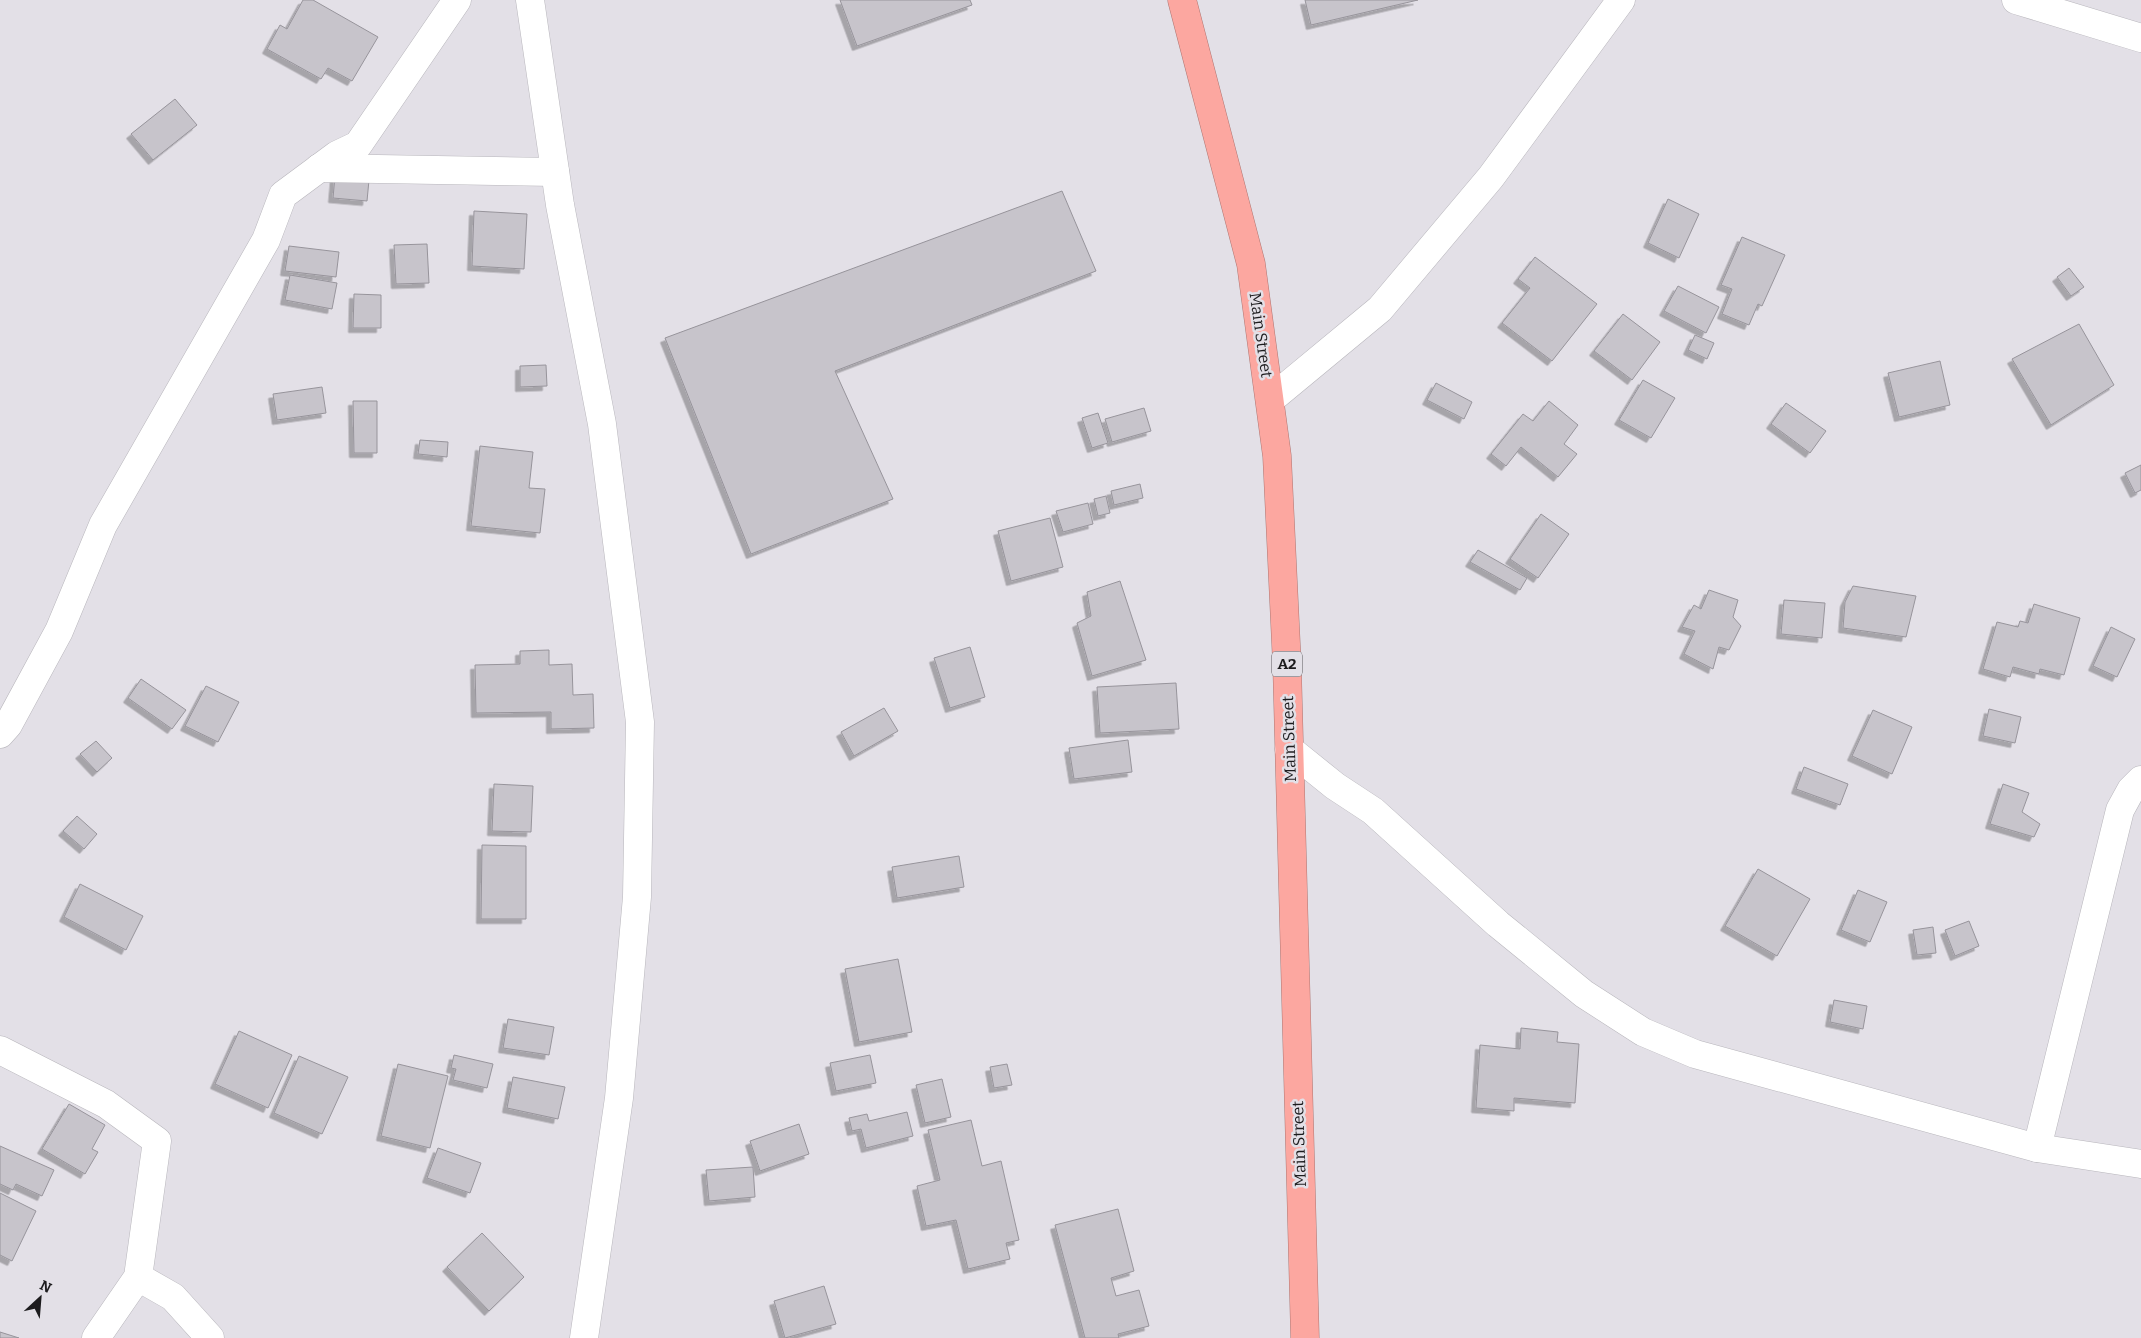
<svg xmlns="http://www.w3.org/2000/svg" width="2141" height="1338" font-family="Bitter,serif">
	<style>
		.building { fill: #c7c4cb; stroke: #97949b; filter: url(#shadow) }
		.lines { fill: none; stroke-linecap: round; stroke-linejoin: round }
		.street-casing { stroke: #b8b6bc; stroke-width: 29 }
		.highway-casing { stroke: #ae7672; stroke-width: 29 }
		.street { stroke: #fff; stroke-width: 28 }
		.highway { stroke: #fca7a0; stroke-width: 28 }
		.labels { text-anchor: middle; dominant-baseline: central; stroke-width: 5; stroke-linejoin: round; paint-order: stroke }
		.shield { fill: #e3e0e7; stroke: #58575a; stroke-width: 1 }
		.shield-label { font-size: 15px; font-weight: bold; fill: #1d1c1e }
		.street-label { font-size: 16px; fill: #1d1c1e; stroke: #e3e0e7 }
	</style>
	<defs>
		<filter id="shadow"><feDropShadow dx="-4.5" dy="4.5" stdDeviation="0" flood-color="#0004"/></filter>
	</defs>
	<rect width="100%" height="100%" fill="#e3e0e7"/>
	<g class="building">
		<path d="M303 0H313L378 37 352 81 328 68 321 79 267 49 280 25 287 29Z"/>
		<path d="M840 0H970L972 5 857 46Z"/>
		<path d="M1305 0H1418L1311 25Z"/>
		<path d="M175 99 197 125 153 160 131 134Z"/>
		<path d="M335 176 369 180 367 201 333 198Z"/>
		<path d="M1062 191 1096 271 835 371 893 499 751 554 665 338Z"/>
		<path d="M1668 199 1699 214 1679 258 1648 243Z"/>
		<path d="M474 211 527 214 524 269 472 266Z"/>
		<path d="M1742 237 1785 255 1762 306 1758 304 1749 325 1722 314 1732 289 1721 285Z"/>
		<path d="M427 244 429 283 396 284 394 245Z"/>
		<path d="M289 246 339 252 336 277 285 271Z"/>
		<path d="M1535 257 1597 304 1552 361 1502 323 1530 288 1518 279Z"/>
		<path d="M2069 268 2084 287 2071 296 2057 277Z"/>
		<path d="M290 275 337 283 332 309 285 300Z"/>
		<path d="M1678 286 1719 307 1706 333 1664 311Z"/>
		<path d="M354 294 381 295V328H353Z"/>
		<path d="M1623 314 1660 342 1632 380 1594 351Z"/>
		<path d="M2079 324 2114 385 2051 425 2012 359Z"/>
		<path d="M1695 335 1714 343 1707 359 1688 350Z"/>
		<path d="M1940 361 1950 405 1899 417 1888 373Z"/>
		<path d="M546 365 547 386 520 387V366Z"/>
		<path d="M1643 380 1675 398 1651 438 1619 420Z"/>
		<path d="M1436 383 1472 402 1464 419 1427 400Z"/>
		<path d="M322 387 326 413 277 420 273 394Z"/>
		<path d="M353 401H377V453H354Z"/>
		<path d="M1549 401 1578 425 1564 444 1577 454 1558 477 1521 447 1506 466 1491 454 1523 414 1533 421Z"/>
		<path d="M1786 403 1826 431 1810 453 1771 424Z"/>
		<path d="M1144 408 1151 431 1112 442 1105 419Z"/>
		<path d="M1098 413 1108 443 1092 448 1082 418Z"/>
		<path d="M420 440 448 442 447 457 418 454Z"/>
		<path d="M480 446 533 452 529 488 545 489 540 533 471 526Z"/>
		<path d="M2141 465V490L2135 493 2125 473Z"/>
		<path d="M1140 484 1143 498 1114 505 1111 491Z"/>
		<path d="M1106 496 1110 513 1098 516 1094 499Z"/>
		<path d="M1088 503 1093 524 1063 532 1056 511Z"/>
		<path d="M1541 514 1569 534 1538 578 1510 559Z"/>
		<path d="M1050 518 1063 567 1011 581 998 531Z"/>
		<path d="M1478 550 1527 578 1520 590 1470 562Z"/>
		<path d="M1120 581 1146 660 1092 676 1077 623 1091 616 1087 592Z"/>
		<path d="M1853 586 1916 596 1906 637 1843 628 1845 602Z"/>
		<path d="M1709 590 1738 600 1733 617 1741 626 1729 650 1719 647 1713 669 1684 654 1695 631 1682 627 1694 605 1701 609Z"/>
		<path d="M1784 600 1825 603 1822 638 1781 634Z"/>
		<path d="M2034 604 2080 618 2064 675 2040 669 2039 674 2013 667 2010 677 1983 669 1997 622 2018 627 2020 621 2028 623Z"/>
		<path d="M2111 627 2135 639 2117 677 2093 666Z"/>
		<path d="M970 647 985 697 950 708 934 658Z"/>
		<path d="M549 650V665L572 664 573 695 593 694 594 728 551 729V712L476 713 475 665 520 664V651Z"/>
		<path d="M141 679 186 710 172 729 128 698Z"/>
		<path d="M1176 683 1179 729 1100 733 1097 687Z"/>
		<path d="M206 686 239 702 218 742 185 726Z"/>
		<path d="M884 708 898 731 854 756 841 732Z"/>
		<path d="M1989 709 2021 717 2015 743 1983 736Z"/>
		<path d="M1873 710 1912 727 1892 774 1852 756Z"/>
		<path d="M1128 740 1132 772 1074 779 1069 748Z"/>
		<path d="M96 741 112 758 97 772 80 754Z"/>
		<path d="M1804 767 1848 784 1840 805 1796 789Z"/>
		<path d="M494 784 533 786 531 832 492 831Z"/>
		<path d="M2003 784 2029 793 2022 812 2040 824 2034 837 1990 824Z"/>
		<path d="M77 816 97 834 84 849 63 831Z"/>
		<path d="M482 845 526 846V919H481Z"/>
		<path d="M959 856 964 887 897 898 892 867Z"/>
		<path d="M1758 869 1810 899 1777 956 1725 926Z"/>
		<path d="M80 884 143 916 126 950 64 917Z"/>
		<path d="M1858 890 1887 902 1870 942 1841 930Z"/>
		<path d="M1969 921 1979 946 1955 956 1945 930Z"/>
		<path d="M1933 927 1936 953 1917 955 1913 930Z"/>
		<path d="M898 959 912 1032 859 1042 845 969Z"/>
		<path d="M1834 1000 1867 1006 1863 1029 1830 1022Z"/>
		<path d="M508 1019 554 1027 549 1055 503 1048Z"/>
		<path d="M1521 1028 1558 1032 1557 1042 1579 1044 1575 1103 1514 1098V1111L1476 1108 1480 1045 1520 1049Z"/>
		<path d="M239 1031 292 1055 268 1108 215 1084Z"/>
		<path d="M454 1055 493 1064 487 1088 453 1080 456 1069 451 1068Z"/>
		<path d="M870 1055 876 1083 836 1091 830 1063Z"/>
		<path d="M299 1056 348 1077 322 1134 274 1113Z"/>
		<path d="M398 1064 448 1076 430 1148 381 1136Z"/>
		<path d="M1007 1064 1012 1085 994 1088 990 1067Z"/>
		<path d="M513 1077 565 1087 558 1119 507 1108Z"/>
		<path d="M942 1079 951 1117 925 1123 916 1085Z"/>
		<path d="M69 1104 105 1125 92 1149 98 1152 85 1174 42 1149Z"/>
		<path d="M907 1112 913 1136 866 1148 861 1129 852 1131 849 1118 867 1114 869 1121Z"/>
		<path d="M971 1120 982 1166 1001 1161 1019 1240 1006 1243 1010 1259 968 1269 956 1220 926 1226 917 1186 940 1180 928 1130Z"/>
		<path d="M799 1124 809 1154 760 1171 750 1141Z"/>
		<path d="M0 1146 54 1170 42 1196 16 1184 13 1190 0 1184Z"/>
		<path d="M438 1148 481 1163 470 1193 427 1178Z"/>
		<path d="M753 1167 755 1197 709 1201 706 1170Z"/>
		<path d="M0 1193 36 1211 12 1261 0 1255Z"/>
		<path d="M1118 1209 1134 1271 1111 1278 1116 1296 1139 1290 1149 1326 1118 1334 1119 1338H1085L1055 1225Z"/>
		<path d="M482 1233 524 1277 489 1311 447 1267Z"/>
		<path d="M824 1286 836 1324 785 1338 774 1301Z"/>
		<path d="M0 1332 19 1338H0Z"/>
	</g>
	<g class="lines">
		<g class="street-casing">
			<g id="street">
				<path d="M530 0 560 205 602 424 640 722 637 897 619 1098 584 1338"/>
				<path d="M2016 0 2141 38"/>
				<path d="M319 168 555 172"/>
				<path d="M1270 400 1380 309 1491 177 1621 0"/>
				<path d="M0 734 8 725 59 631 103 525 266 240 283 195 337 155 358 145 457 0"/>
				<path d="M1289 749 1335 786 1373 811 1498 924 1584 994 1643 1032 1695 1054 2037 1148 2141 1164"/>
				<path d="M0 1050 106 1104 157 1141 138 1277 96 1338"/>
				<path d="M2037 1148 2120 810 2131 790 2141 780"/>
				<path d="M138 1277 173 1297 210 1338"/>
			</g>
		</g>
		<g class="highway-casing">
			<path id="highway" d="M1182 0 1251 264 1277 456 1287 665 1305 1338"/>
		</g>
		<use href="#street" class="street"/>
		<use href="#highway" class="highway"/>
	</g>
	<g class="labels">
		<rect class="shield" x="1272" y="651.5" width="30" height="25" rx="4"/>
		<g class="shield-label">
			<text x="1287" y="664">A2</text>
		</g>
		<g class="street-label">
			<text transform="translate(1261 335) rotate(82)">Main Street</text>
			<text transform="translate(1289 739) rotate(-92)">Main Street</text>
			<text transform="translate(1299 1144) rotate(-92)">Main Street</text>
		</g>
	</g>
	<g transform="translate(40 1298) rotate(26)" stroke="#e3e0e7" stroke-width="4" paint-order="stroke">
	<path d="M0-4L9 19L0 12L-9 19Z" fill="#1d1c1e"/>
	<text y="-8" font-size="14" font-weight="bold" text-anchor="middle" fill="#1d1c1e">N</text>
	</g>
</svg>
